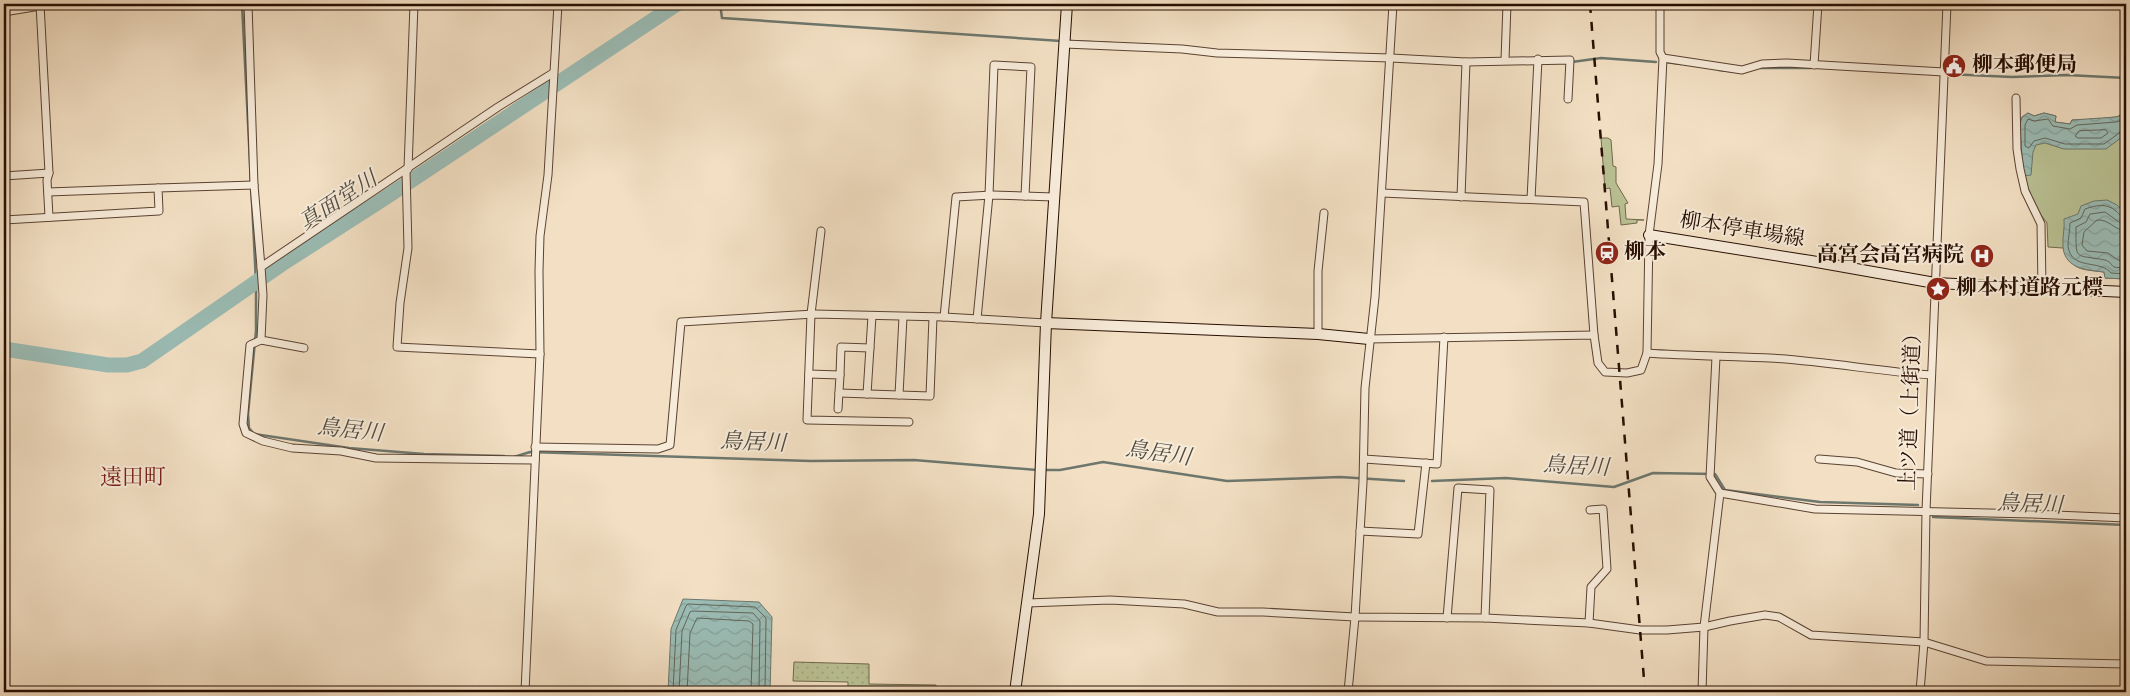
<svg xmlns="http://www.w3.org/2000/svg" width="2130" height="696" font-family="'Sorts Mill Goudy','Noto Serif JP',serif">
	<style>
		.grass { fill: url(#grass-dots); stroke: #70684c }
		.park { fill: #bac295; stroke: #70684c }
		.water { fill: url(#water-waves); stroke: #6d776e }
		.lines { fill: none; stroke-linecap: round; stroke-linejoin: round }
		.shore { stroke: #61665c; stroke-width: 1 }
		.stream { stroke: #6d776e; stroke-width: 2.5 }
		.river { stroke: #9bbdb6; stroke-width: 15 }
		.street-casing { stroke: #5a4232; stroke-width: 9 }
		.secondary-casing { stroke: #270e02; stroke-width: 12 }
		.street { stroke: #f7ebd9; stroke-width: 7 }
		.secondary { stroke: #f7ebd9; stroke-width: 10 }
		.rail { stroke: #270e02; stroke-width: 2.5; stroke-dasharray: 9 9; stroke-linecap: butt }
		.labels { text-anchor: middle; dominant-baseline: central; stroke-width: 4; stroke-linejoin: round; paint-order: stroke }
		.poi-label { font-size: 21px; font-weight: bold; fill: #270e02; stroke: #f7ebd9; text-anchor: start }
		.street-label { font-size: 21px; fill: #270e02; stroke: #f7ebd9 }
		.water-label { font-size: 22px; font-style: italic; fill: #504b41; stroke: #f7ebd9 }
		.neighbourhood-label { font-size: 22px; fill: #7a1f14; stroke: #f7ebd9 }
	</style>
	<defs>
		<pattern id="grass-dots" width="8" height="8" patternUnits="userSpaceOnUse" patternTransform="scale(1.25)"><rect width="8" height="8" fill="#bac295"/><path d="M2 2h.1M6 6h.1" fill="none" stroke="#a0a67f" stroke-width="1.8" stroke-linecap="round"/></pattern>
		<pattern id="water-waves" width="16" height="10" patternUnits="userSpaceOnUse" patternTransform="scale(1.25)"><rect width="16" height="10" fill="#9bbdb6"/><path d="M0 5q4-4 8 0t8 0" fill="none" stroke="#86a19b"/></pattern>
	</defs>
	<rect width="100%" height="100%" fill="#f3e0c4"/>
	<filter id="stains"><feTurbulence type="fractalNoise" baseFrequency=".004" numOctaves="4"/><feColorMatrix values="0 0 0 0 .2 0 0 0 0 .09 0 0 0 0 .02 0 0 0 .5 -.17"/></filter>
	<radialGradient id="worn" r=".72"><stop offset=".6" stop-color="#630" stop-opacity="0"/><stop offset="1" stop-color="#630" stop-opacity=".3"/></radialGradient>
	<path class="grass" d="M794 662 869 664V684L936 685V692H848V682L793 681Z"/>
	<g class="park">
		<path d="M2126 94V279L2105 278 2104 272C2080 269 2073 271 2063 248L2048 247 2047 223 2038 211 2023 176 2022 117 2028 113 2034 116 2044 113 2056 116 2055 122 2070 124 2072 120H2090L2116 117 2124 114Z"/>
		<path d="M1601 138H1608L1611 140 1613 166 1616 167V183L1628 203 1625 204 1626 219 1644 220H1637V223L1621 225 1619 206 1612 207 1610 188 1605 189Z"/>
	</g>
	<g class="water">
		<path d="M2028 113 2034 116 2044 113 2056 116 2055 122 2070 124 2072 120 2116 117 2126 114V134L2106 149H2064L2045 143 2036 145 2033 152 2031 175 2023 176 2020 124 2022 117Z"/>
		<path d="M2107 200 2117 205 2126 214V279L2105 278 2104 272C2087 270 2065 269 2063 247 2062 238 2065 228 2064 219L2078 214 2081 206 2094 201Z"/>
		<path d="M683 599 759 602 772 617 770 692H668L671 629Z"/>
	</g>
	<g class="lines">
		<g class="shore">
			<path d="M2126 119 2116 122 2077 125 2070 129 2053 126 2048 119 2034 121 2028 119 2025 125V146L2029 148 2034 141 2045 138 2065 144H2104L2122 131 2126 130"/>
			<path d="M2106 130 2108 133 2101 138H2078L2075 136 2079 131Z"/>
			<path d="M2126 217C2121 217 2120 215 2116 211 2107 203 2096 205 2085 209L2081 218 2070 223C2070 230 2068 239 2068 246 2071 271 2100 259 2111 273L2126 274"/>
			<path d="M2126 224 2119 222 2105 212 2090 214 2086 222 2076 227C2076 262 2074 254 2105 260 2110 261 2111 265 2114 267 2117 268 2123 267 2126 268"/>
			<path d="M2126 231C2114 230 2109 219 2097 220L2084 232 2082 245 2087 251 2108 253 2118 260H2126"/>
			<path d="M673 692 676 630 686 606 688 604 755 607 766 618 765 692"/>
			<path d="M679 692 682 631 690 612 692 611 753 613 760 621 759 692"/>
			<path d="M687 692 690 633 697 618 749 621 753 624 751 692"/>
		</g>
		<g class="stream">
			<path d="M242 4 256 282V331L248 414 249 428 254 434 349 448 424 454 504 456"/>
			<path d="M720 4 722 18 1061 41"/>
			<path d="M1067 41 1111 43"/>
			<path d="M1572 62 1601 58 1656 62"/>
			<path d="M1665 62 1681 64"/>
			<path d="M1760 68H1811"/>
			<path d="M1719 70 1740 72"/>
			<path d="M1948 74 2012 77 2067 75 2126 78"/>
			<path d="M514 457 530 452 811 461 914 460 1037 470"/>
			<path d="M1043 470H1060L1103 462 1227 481 1340 477 1404 481"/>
			<path d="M1432 481 1506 478 1614 487 1653 473 1715 474 1725 490 1820 502 1918 505"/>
			<path d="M1933 517 2126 525"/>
		</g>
		<path class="river" d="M4 349 108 365H127L142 361 282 264 385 198 677 4"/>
		<g class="street-casing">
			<g id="street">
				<path d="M40 4 49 173 47 180 49 217"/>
				<path d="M248 4 254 185 261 267 498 107 553 73"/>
				<path d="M4 12 40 6"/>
				<path d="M1065 44 1182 49 1217 53 1391 58 1466 62 1570 60 1568 99"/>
				<path d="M1663 58 1742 70 1762 64 1787 63 1944 72"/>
				<path d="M1505 60 1507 4"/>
				<path d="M1814 65 1818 4"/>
				<path d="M2016 98 2017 149 2020 169 2025 191 2041 224 2042 287"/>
				<path d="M408 169 414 4"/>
				<path d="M406 170 408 248 400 303 397 347 540 354"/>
				<path d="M4 176 49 173"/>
				<path d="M48 192 158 188"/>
				<path d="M1382 193 1584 202 1594 335"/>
				<path d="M1461 197 1466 62"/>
				<path d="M1531 199 1538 59"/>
				<path d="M4 220 159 211 158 188 254 185"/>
				<path d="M821 231 811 314 807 420 909 422"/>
				<path d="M261 267 263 295 261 340 304 348"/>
				<path d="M944 317 956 197 992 195 1054 197"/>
				<path d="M977 319 989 195 994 65 1031 67 1025 196"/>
				<path d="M1318 334V271L1324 213"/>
				<path d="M1369 339 1594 335 1598 363 1605 372 1627 373 1641 370 1647 353 1649 235 1658 164 1663 58 1660 52V4"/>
				<path d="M261 340 250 345 243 424 246 433 263 441 292 448 341 451 376 458 535 460"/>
				<path d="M1647 353C1688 356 1728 356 1769 358 1823 361 1877 371 1931 375"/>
				<path d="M809 374 840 375 838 409"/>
				<path d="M840 375 841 347 870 348"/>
				<path d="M839 393 930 396 933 317"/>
				<path d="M867 394 872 316"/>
				<path d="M899 395 903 317"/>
				<path d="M535 447 658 449 670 445 681 322 814 314 944 317 1046 323"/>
				<path d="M1364 459 1437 464 1444 337"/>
				<path d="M1819 459 1857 462 1896 473 1928 474"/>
				<path d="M1720 493 1815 509 2032 514 2126 518"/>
				<path d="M1360 531 1418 534 1426 463"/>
				<path d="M1027 603 1110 600 1184 604 1218 612H1263L1355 617 1485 618 1589 623 1640 630H1667L1704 627 1730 621 1765 615 1779 617 1811 635 1924 642 1986 661 2126 664"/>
				<path d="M1447 618 1458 488 1490 490 1485 618"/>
				<path d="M1589 623 1591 587 1607 569 1603 509 1590 510"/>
				<path d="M525 692 540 354 539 271 540 236 548 175 558 4"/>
				<path d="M1348 692 1355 617 1363 482 1365 388 1375 297 1393 4"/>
				<path d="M1702 692 1704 627 1720 493 1710 477 1716 357"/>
				<path d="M1920 692 1924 642 1926 511 1947 4"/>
			</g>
		</g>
		<g class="secondary-casing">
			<g id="secondary">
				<path d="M1649 235 1811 261 1935 283 2126 292"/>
				<path d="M1046 323 1318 334 1369 339"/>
				<path d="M1015 692 1039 514 1046 323 1067 4"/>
			</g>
		</g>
		<use href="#street" class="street"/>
		<use href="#secondary" class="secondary"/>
		<path class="rail" d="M1590 4 1645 692"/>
	</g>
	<defs>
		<g id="civic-disc" transform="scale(1.25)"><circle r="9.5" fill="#8f2418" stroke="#f7ebd9"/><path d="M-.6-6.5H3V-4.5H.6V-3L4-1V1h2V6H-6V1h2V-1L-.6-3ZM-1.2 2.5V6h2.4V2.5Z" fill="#fff"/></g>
		<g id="station-disc" transform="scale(1.25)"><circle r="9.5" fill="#8f2418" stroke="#f7ebd9"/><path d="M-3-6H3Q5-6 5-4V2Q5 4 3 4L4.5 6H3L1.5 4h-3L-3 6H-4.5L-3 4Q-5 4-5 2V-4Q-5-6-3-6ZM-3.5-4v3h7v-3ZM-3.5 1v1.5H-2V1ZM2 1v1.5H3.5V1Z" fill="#fff"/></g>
		<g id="hospital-disc" transform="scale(1.25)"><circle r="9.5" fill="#8f2418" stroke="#f7ebd9"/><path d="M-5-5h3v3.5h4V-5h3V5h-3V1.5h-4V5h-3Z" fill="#fff"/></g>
		<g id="sight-disc" transform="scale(1.25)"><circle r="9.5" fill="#8f2418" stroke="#f7ebd9"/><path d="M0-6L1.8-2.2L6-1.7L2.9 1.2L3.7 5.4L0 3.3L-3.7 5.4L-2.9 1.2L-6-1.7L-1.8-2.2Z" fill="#fff"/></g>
	</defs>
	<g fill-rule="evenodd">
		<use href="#civic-disc" x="1954" y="66"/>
		<use href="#station-disc" x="1607" y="253"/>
		<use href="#hospital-disc" x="1982" y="256"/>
		<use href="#sight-disc" x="1938" y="289"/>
	</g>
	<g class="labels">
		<g class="poi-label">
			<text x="1972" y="66">柳本郵便局</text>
			<text x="1624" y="253">柳本</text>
			<text x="1964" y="256" text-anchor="end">高宮会高宮病院</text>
			<text x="1956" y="289">柳本村道路元標</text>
		</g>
		<g class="street-label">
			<text transform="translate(1742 231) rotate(9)">柳本停車場線</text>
			<text transform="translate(1912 407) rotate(-88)">上ツ道（上街道）</text>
		</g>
		<g class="water-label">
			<text transform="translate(339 202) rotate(-33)">真面堂川</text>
			<text transform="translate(350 432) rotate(6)">鳥居川</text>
			<text transform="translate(753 444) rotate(2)">鳥居川</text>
			<text transform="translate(1158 455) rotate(8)">鳥居川</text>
			<text transform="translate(1576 468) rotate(3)">鳥居川</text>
			<text transform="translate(2030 506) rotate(2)">鳥居川</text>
		</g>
		<g class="neighbourhood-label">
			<text x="133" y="479">遠田町</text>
		</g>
	</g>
	<rect width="2130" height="696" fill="none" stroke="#f3e0c4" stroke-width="20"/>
	<rect x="5" y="5" width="2120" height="686" fill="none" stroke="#270e02" stroke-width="2.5"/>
	<rect x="10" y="10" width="2110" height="676" fill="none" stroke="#270e02"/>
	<rect width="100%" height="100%" filter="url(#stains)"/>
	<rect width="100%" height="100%" fill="url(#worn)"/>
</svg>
